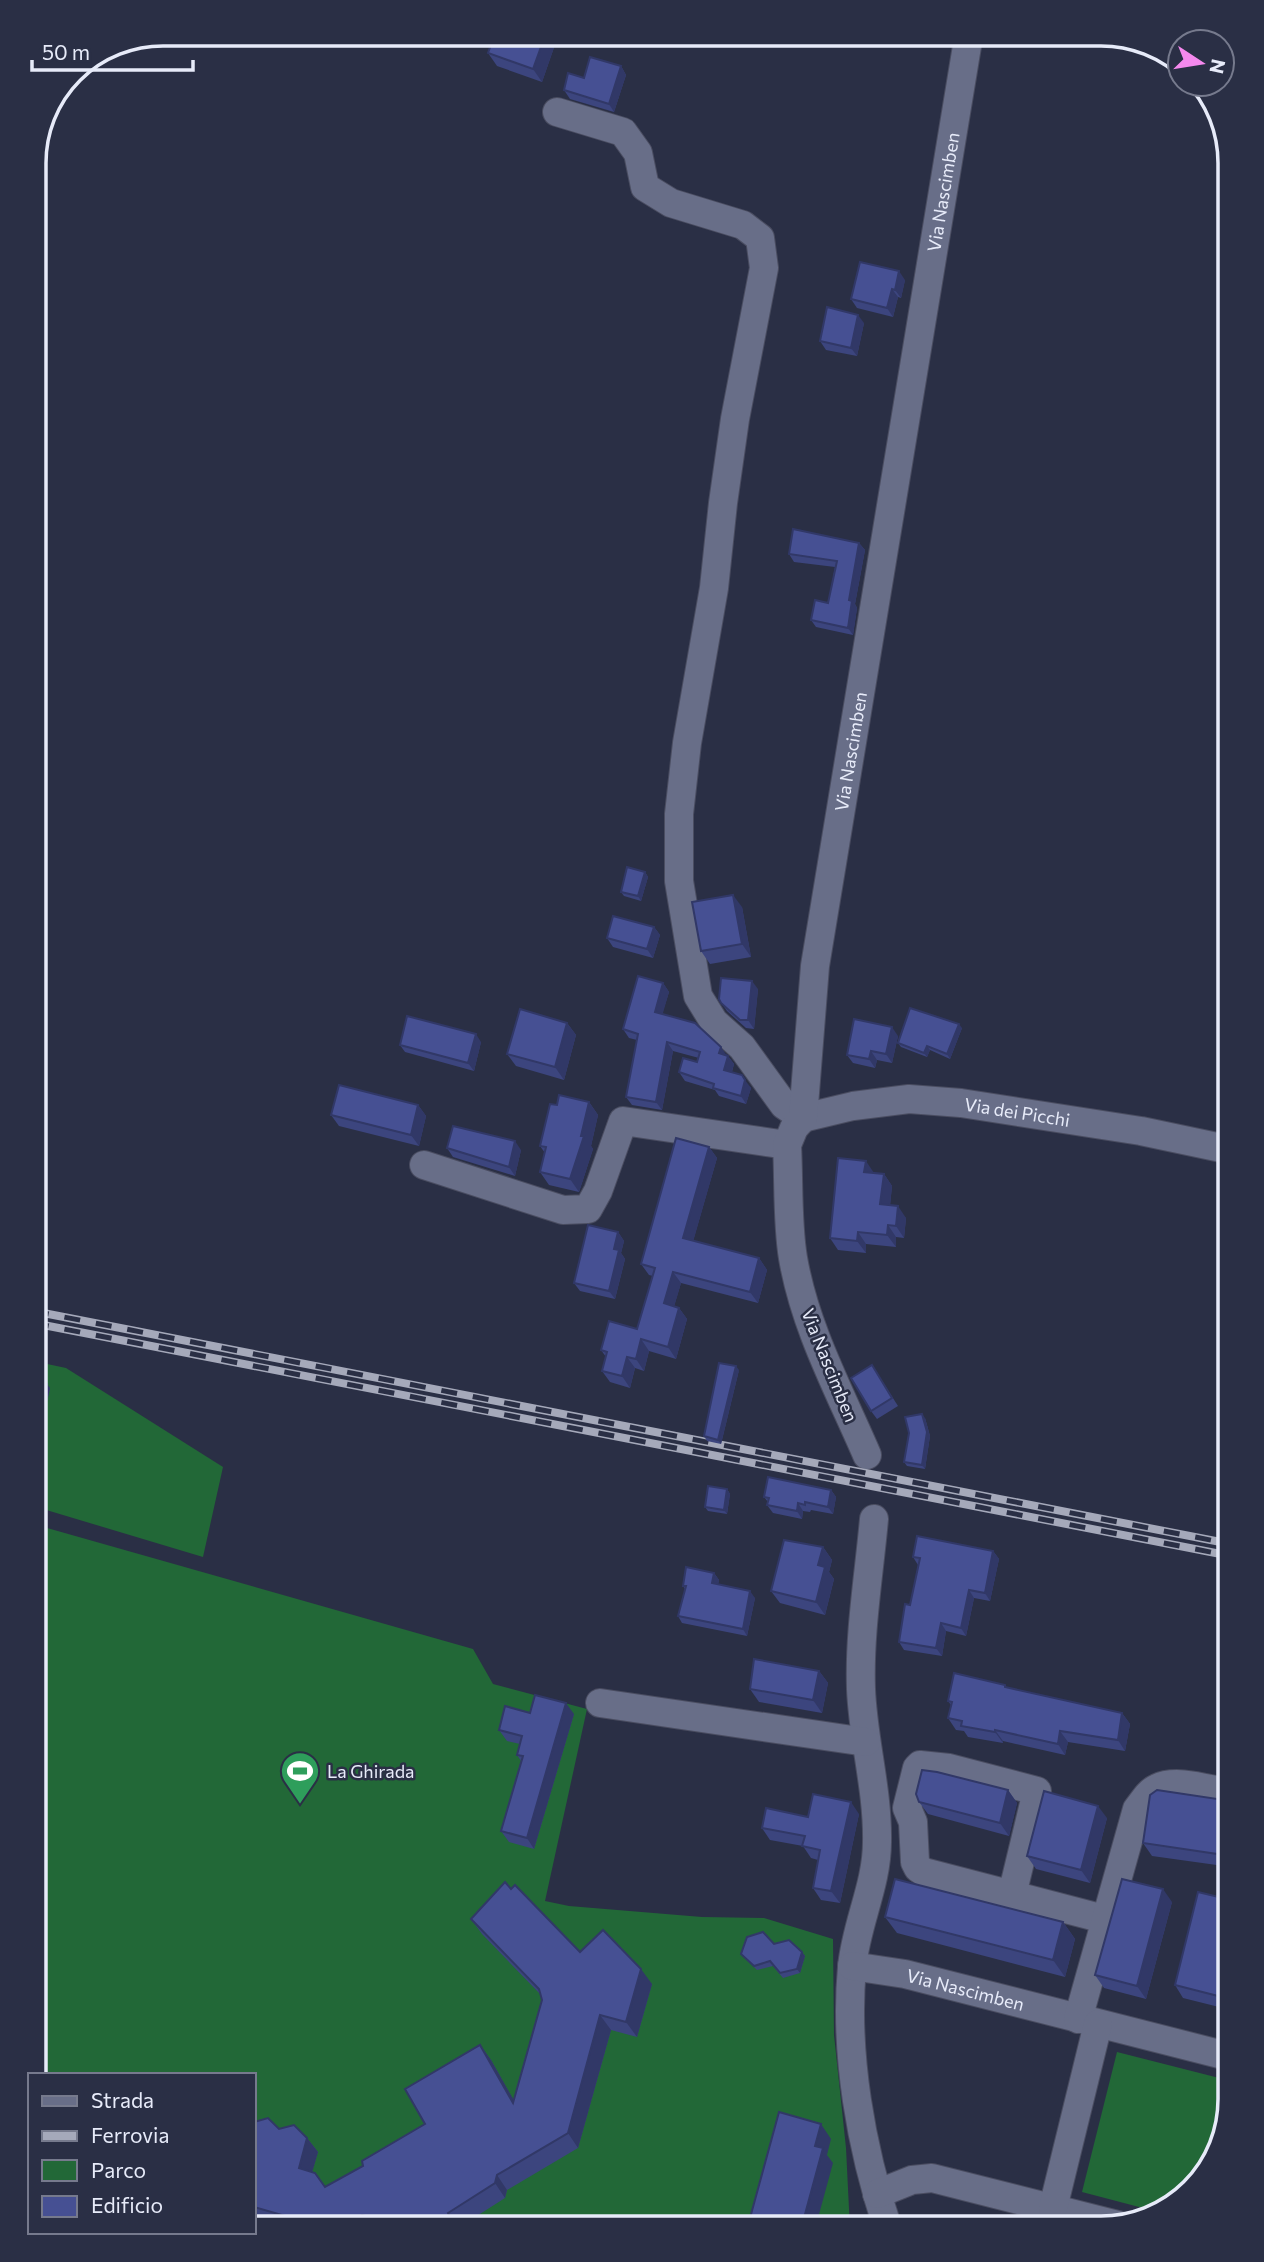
<svg xmlns="http://www.w3.org/2000/svg" width="1264" height="2262" font-family="Commissioner,sans-serif">
	<style>
		.green { fill: #226837 }
		.lines { fill: none; stroke-linecap: round; stroke-linejoin: round }
		.minor-casing { stroke: #4a4d61; stroke-width: 30 }
		.minor { stroke: #686e88; stroke-width: 28 }
		.rail-casing { stroke: #a5a9ba; stroke-width: 8 }
		.rail { stroke: #2a2f45; stroke-width: 5; stroke-dasharray: 16; stroke-linecap: butt }
		.wall { fill: #3c457e }
		.shaded-wall { fill: #313867 }
		.building { fill: #465093; stroke: #313867; stroke-width: 2 }
		.labels { text-anchor: middle; dominant-baseline: central; stroke-width: 5; stroke-linejoin: round; paint-order: stroke }
		.street-label { font-size: 18px; fill: #e7ebf9; stroke: #2a2f45 }
		.poi-label { font-size: 18px; fill: #e7ebf9; stroke: #2a2f45; text-anchor: start }
		.rim { fill: none; stroke: #e7ebf9; stroke-width: 3.5 }
	</style>
	<rect width="100%" height="100%" fill="#2a2f45"/>
	<g class="green">
		<path d="M33 1361 66 1368 223 1467 203 1557 33 1506Z"/>
		<path d="M33 1524 473 1649 493 1684 587 1709 545 1901 569 1906 702 1917 764 1918 833 1939 834 2035 846 2148 850 2229H288L254 2219V2075H33Z"/>
		<path d="M1117 2052 1231 2081V2100L1209 2171 1162 2213 1082 2192Z"/>
	</g>
	<g class="lines">
		<g class="minor-casing">
			<g id="minor">
				<path d="M557 112 623 132 638 153 645 187 671 203 743 225 760 238 764 268 735 419 723 503 714 588 687 743 679 814V881L698 996 714 1022 742 1047 784 1105 803 1118"/>
				<path id="s1" d="M803 1118 853 1106 909 1099 961 1103 1141 1131 1231 1150"/>
				<path d="M424 1165 563 1210 588 1209 598 1191 623 1121 787 1145"/>
				<path id="s2" d="M867 1455C839 1390 805 1328 793 1258 787 1223 789 1181 787 1145L794 1128 803 1118 815 966 969 34"/>
				<path d="M874 1519C869 1575 859 1633 861 1689 863 1740 878 1790 877 1842 877 1885 856 1924 852 1967 844 2053 861 2148 888 2229"/>
				<path d="M600 1703 866 1742"/>
				<path d="M1012 1895 1037 1791 949 1768 920 1765 917 1768 907 1808 913 1822 915 1862 918 1868 924 1872 1104 1919"/>
				<path id="s3" d="M852 1966 905 1974 1231 2057"/>
				<path d="M1078 2019 1137 1809C1143 1802 1148 1792 1157 1788 1177 1778 1210 1790 1231 1793"/>
				<path d="M877 2194 912 2180 932 2178 1118 2225"/>
				<path d="M1053 2208 1098 2024"/>
			</g>
		</g>
		<use href="#minor" class="minor"/>
		<g class="rail-casing">
			<g id="rail">
				<path d="M33 1311 1231 1544"/>
				<path d="M33 1323 1231 1556"/>
			</g>
		</g>
		<use href="#rail" class="rail"/>
	</g>
	<g class="wall">
		<path d="M559 33 542 82 497 66 488 53Z"/>
		<path d="M621 66 626 75 614 112 570 99 564 90Z"/>
		<path d="M905 280 901 298 898 297 893 317 857 308 851 299Z"/>
		<path d="M864 323 857 356 826 350 820 341Z"/>
		<path d="M859 543 865 550 855 604 857 608 853 635 816 627 811 620 828 603 835 567 794 562 789 554Z"/>
		<path d="M645 872 648 877 641 901 624 896 621 892Z"/>
		<path d="M742 907 751 957 710 964 701 951Z"/>
		<path d="M654 927 660 935 653 958 613 947 607 938Z"/>
		<path d="M663 983 669 992 662 1014 727 1055 734 1064 732 1072 751 1088 746 1104 719 1096 715 1090 685 1081 679 1072 697 1062 699 1058 673 1051 662 1110 632 1105 626 1097 637 1040 629 1038 623 1029Z"/>
		<path d="M758 989 754 1029 746 1028 727 1011 719 999Z"/>
		<path d="M567 1023 576 1035 564 1080 516 1066 507 1054Z"/>
		<path d="M962 1028 950 1059 930 1050 927 1057 901 1047 898 1043Z"/>
		<path d="M898 1036 892 1063 877 1060 875 1068 853 1063 847 1055Z"/>
		<path d="M481 1042 474 1071 405 1052 400 1045Z"/>
		<path d="M589 1102 598 1115 591 1146 593 1149 579 1192 549 1185 540 1172 545 1153 540 1146 557 1105Z"/>
		<path d="M418 1105 426 1116 419 1146 339 1126 331 1115Z"/>
		<path d="M709 1147 717 1158 693 1241 759 1258 767 1270 758 1303 681 1283 674 1306 679 1308 687 1319 676 1359 649 1351 644 1371 635 1368 630 1388 610 1382 602 1371 606 1357 601 1350 637 1329 653 1276 649 1275 641 1264Z"/>
		<path d="M447 1148 521 1150 515 1176 453 1157Z"/>
		<path d="M874 1173 884 1174 892 1186 890 1205 906 1218 904 1238 896 1237V1247L866 1244V1253L838 1250 830 1238Z"/>
		<path d="M618 1232 624 1241 621 1253 625 1259 615 1299 580 1291 574 1283Z"/>
		<path d="M872 1365 898 1406 877 1419 871 1411Z"/>
		<path d="M739 1370 721 1444 707 1441 704 1436Z"/>
		<path d="M33 1381 50 1388 44 1415 33 1413Z"/>
		<path d="M925 1418 930 1436 925 1469 907 1466 904 1462 909 1433Z"/>
		<path d="M727 1489 730 1494 727 1514 708 1511 705 1507Z"/>
		<path d="M831 1490 836 1497 833 1514 811 1510 810 1512 803 1511 802 1519 773 1513 767 1505 768 1502 764 1497Z"/>
		<path d="M823 1547 832 1560 829 1572 834 1579 825 1615 780 1603 771 1591Z"/>
		<path d="M993 1551 999 1559 990 1601 974 1598 966 1636 946 1631 942 1656 904 1650 899 1642 910 1605 918 1565 913 1557Z"/>
		<path d="M714 1573 719 1580 718 1584 755 1598 747 1636 682 1623 678 1616 685 1589 683 1586Z"/>
		<path d="M819 1671 828 1683 822 1713 759 1702 750 1689Z"/>
		<path d="M1005 1685 1007 1688 1122 1713 1130 1724 1125 1751 1068 1742 1065 1755 1003 1741V1743L968 1737 964 1731 956 1730 948 1718 951 1705 948 1701Z"/>
		<path d="M530 1713 574 1714 534 1849 509 1842 501 1831 521 1761 517 1755 520 1744 507 1741 499 1730Z"/>
		<path d="M1008 1790 1017 1803 1009 1836 928 1814 919 1802Z"/>
		<path d="M1231 1801V1867L1152 1856 1143 1843Z"/>
		<path d="M859 1814 840 1903 821 1900 813 1888 818 1860 811 1858 803 1846 770 1840 762 1828 808 1817Z"/>
		<path d="M1107 1818 1090 1883 1036 1869 1027 1856Z"/>
		<path d="M511 1889 580 1952 652 1984 637 2037 611 2030 578 2148 507 2190 505 2198 458 2228 459 2229H288L254 2219V2122L307 2138 318 2152 312 2172 325 2187 363 2166 425 2124 480 2045 491 2060 514 2101 542 2000 541 1995 482 1934 471 1919Z"/>
		<path d="M1231 1900V2010L1183 1998 1175 1985Z"/>
		<path d="M1172 1902 1146 1999 1104 1988 1095 1975Z"/>
		<path d="M885 1917 1063 1922 1075 1939 1065 1977 897 1933Z"/>
		<path d="M774 1944 802 1952 805 1956 800 1973 783 1978 773 1966 757 1970 741 1954Z"/>
	</g>
	<g class="shaded-wall">
		<path d="M546 33H559L542 82 533 69Z"/>
		<path d="M621 66 626 75 614 112 609 104Z"/>
		<path d="M899 271 905 280 901 298 895 290Z"/>
		<path d="M892 289 898 297 893 317 887 308Z"/>
		<path d="M858 315 864 323 857 356 851 348Z"/>
		<path d="M859 543 865 550 855 604 857 608 853 635 848 628 849 600Z"/>
		<path d="M645 872 648 877 641 901 638 896Z"/>
		<path d="M733 895 742 907 751 957 742 944Z"/>
		<path d="M654 927 660 935 653 958 647 949Z"/>
		<path d="M752 981 758 989 754 1029 748 1020Z"/>
		<path d="M663 983 669 992 661 1020 655 1012Z"/>
		<path d="M567 1023 576 1035 564 1080 555 1067Z"/>
		<path d="M959 1024 962 1028 950 1059 947 1054Z"/>
		<path d="M892 1027 898 1036 892 1063 886 1054Z"/>
		<path d="M476 1034 481 1042 474 1071 468 1063Z"/>
		<path d="M667 1042 673 1051 662 1110 656 1102Z"/>
		<path d="M927 1046 930 1050 927 1057 924 1053Z"/>
		<path d="M721 1047 727 1056 719 1053Z"/>
		<path d="M871 1051 877 1060 875 1068 869 1059Z"/>
		<path d="M728 1056 734 1064 730 1078 724 1070Z"/>
		<path d="M745 1080 751 1088 746 1104 741 1096Z"/>
		<path d="M589 1102 598 1115 591 1146 593 1149 579 1192 570 1179Z"/>
		<path d="M418 1105 426 1116 419 1146 411 1135Z"/>
		<path d="M515 1141 521 1150 515 1176 509 1167Z"/>
		<path d="M709 1147 717 1158 691 1249 683 1238Z"/>
		<path d="M866 1161 874 1173 864 1172Z"/>
		<path d="M884 1174 892 1186 889 1216 880 1204Z"/>
		<path d="M898 1206 906 1218 904 1238 896 1226Z"/>
		<path d="M888 1225 896 1237V1247L887 1235Z"/>
		<path d="M618 1232 624 1241 621 1253 625 1259 615 1299 609 1291 614 1249Z"/>
		<path d="M858 1232 866 1244V1253L857 1241Z"/>
		<path d="M759 1258 767 1270 758 1303 750 1292Z"/>
		<path d="M673 1272 681 1283 672 1314 664 1303Z"/>
		<path d="M679 1308 687 1319 676 1359 668 1347Z"/>
		<path d="M641 1339 649 1351 644 1371 636 1359Z"/>
		<path d="M627 1357 635 1368 630 1388 622 1376Z"/>
		<path d="M736 1366 739 1370 721 1444 718 1440Z"/>
		<path d="M47 1384 50 1388 44 1415 41 1411Z"/>
		<path d="M922 1414 925 1418 930 1436 925 1469 922 1465Z"/>
		<path d="M727 1489 730 1494 727 1514 724 1510Z"/>
		<path d="M831 1490 836 1497 833 1514 828 1507Z"/>
		<path d="M798 1503 803 1511 802 1519 797 1511Z"/>
		<path d="M823 1547 832 1560 829 1572 834 1579 825 1615 816 1602 818 1565Z"/>
		<path d="M993 1551 999 1559 990 1601 985 1593Z"/>
		<path d="M714 1573 719 1580 717 1590 712 1583Z"/>
		<path d="M969 1590 974 1598 966 1636 961 1628Z"/>
		<path d="M750 1591 755 1598 747 1636 743 1629Z"/>
		<path d="M941 1623 946 1631 942 1656 936 1648Z"/>
		<path d="M819 1671 828 1683 822 1713 813 1700Z"/>
		<path d="M566 1703 574 1714 534 1849 527 1838Z"/>
		<path d="M1122 1713 1130 1724 1125 1751 1118 1740Z"/>
		<path d="M995 1730 1003 1741V1743L995 1732Z"/>
		<path d="M1060 1731 1068 1742 1065 1755 1058 1744Z"/>
		<path d="M1008 1790 1017 1803 1009 1836 1000 1823Z"/>
		<path d="M851 1802 859 1814 840 1903 831 1891Z"/>
		<path d="M1098 1806 1107 1818 1090 1883 1081 1870Z"/>
		<path d="M1163 1889 1172 1902 1146 1999 1137 1986Z"/>
		<path d="M1063 1922 1075 1939 1065 1977 1053 1960Z"/>
		<path d="M802 1952 805 1956 800 1973 797 1969Z"/>
		<path d="M1231 1964V2009L1222 1997Z"/>
		<path d="M641 1969 652 1984 637 2037 626 2022Z"/>
		<path d="M600 2015 611 2030 578 2148 568 2133Z"/>
		<path d="M480 2045 491 2060 524 2118 513 2103Z"/>
		<path d="M821 2124 831 2139 827 2155 833 2163 815 2229H801L815 2146Z"/>
		<path d="M307 2138 318 2152 309 2183 299 2168Z"/>
		<path d="M497 2175 507 2190 505 2198 495 2183Z"/>
	</g>
	<g class="building">
		<path d="M495 33H546L533 69 488 53Z"/>
		<path d="M590 57 621 66 609 104 564 90 568 73 584 78Z"/>
		<path d="M860 262 899 271 895 290 892 289 887 308 851 299Z"/>
		<path d="M827 307 858 315 851 348 820 341Z"/>
		<path d="M793 529 859 543 849 600 852 601 848 628 811 620 815 600 828 603 837 561 789 554Z"/>
		<path d="M627 867 645 872 638 896 621 892Z"/>
		<path d="M733 895 742 944 701 951 692 902Z"/>
		<path d="M613 916 654 927 647 949 607 938Z"/>
		<path d="M638 976 663 983 655 1012 695 1023 721 1047 719 1053 728 1056 724 1070 742 1075 745 1080 741 1096 713 1088 714 1084 679 1072 683 1058 697 1062 700 1052 667 1042 656 1102 626 1097 638 1034 623 1029Z"/>
		<path d="M721 978 752 981 748 1020H740L721 1003 719 999Z"/>
		<path d="M910 1008 959 1024 947 1054 927 1046 924 1053 898 1043Z"/>
		<path d="M520 1009 567 1023 555 1067 507 1054Z"/>
		<path d="M407 1016 476 1034 468 1063 400 1045Z"/>
		<path d="M854 1019 892 1027 886 1054 871 1051 869 1059 847 1055Z"/>
		<path d="M339 1085 418 1105 411 1135 331 1115Z"/>
		<path d="M559 1095 589 1102 581 1136H584L570 1179 540 1172 546 1147 540 1146 550 1104 557 1105Z"/>
		<path d="M453 1126 515 1141 509 1167 447 1148Z"/>
		<path d="M676 1138 709 1147 683 1238 759 1258 750 1292 673 1272 664 1303 679 1308 668 1347 641 1339 636 1359 627 1357 622 1376 602 1371 607 1352 601 1350 609 1321 637 1329 655 1268 641 1264Z"/>
		<path d="M838 1158 866 1161 864 1172 884 1174 880 1204 898 1206 896 1226 888 1225 887 1235 858 1232 857 1241 830 1238Z"/>
		<path d="M588 1225 618 1232 614 1249 619 1250 609 1291 574 1283Z"/>
		<path d="M719 1363 736 1366 718 1440 704 1436Z"/>
		<path d="M872 1365 892 1398 871 1411 851 1378Z"/>
		<path d="M33 1381 47 1384 41 1411 33 1410Z"/>
		<path d="M922 1414 927 1432 922 1465 904 1462 909 1433 905 1417Z"/>
		<path d="M768 1477 831 1490 828 1507 805 1502V1505L798 1503 797 1511 767 1505 769 1498 764 1497Z"/>
		<path d="M708 1486 727 1489 724 1510 705 1507Z"/>
		<path d="M917 1536 993 1551 985 1593 969 1590 961 1628 941 1623 936 1648 899 1642 905 1604 910 1605 920 1558 913 1557Z"/>
		<path d="M784 1540 823 1547 818 1565 825 1567 816 1602 771 1591Z"/>
		<path d="M686 1567 714 1573 712 1583 750 1591 743 1629 678 1616 686 1586H683Z"/>
		<path d="M754 1659 819 1671 813 1700 750 1689Z"/>
		<path d="M954 1673 1005 1685V1687L1122 1713 1118 1740 1060 1731 1058 1744 995 1730V1732L961 1726 962 1721 948 1718 952 1702 948 1701Z"/>
		<path d="M535 1695 566 1703 527 1838 501 1831 523 1756 517 1755 522 1736 499 1730 505 1706 530 1713Z"/>
		<path d="M922 1770 937 1772 1008 1790 1000 1823 919 1802 916 1794Z"/>
		<path d="M1157 1790 1231 1801V1856L1143 1843 1150 1795Z"/>
		<path d="M1044 1791 1098 1806 1081 1870 1027 1856Z"/>
		<path d="M813 1794 851 1802 831 1891 813 1888 820 1850 802 1846 805 1836 762 1828 766 1808 808 1817Z"/>
		<path d="M895 1879 1063 1922 1053 1960 885 1917Z"/>
		<path d="M1122 1879 1163 1889 1137 1986 1095 1975Z"/>
		<path d="M505 1882 511 1889 515 1885 580 1952 603 1930 641 1969 626 2022 600 2015 568 2133 497 2175 495 2183 448 2213 456 2229H410L362 2215 338 2229H330L254 2207V2122L268 2118 279 2129 294 2125 307 2138 299 2168 315 2173 325 2187 363 2166 362 2161 425 2124 405 2089 480 2045 513 2103 542 2000 539 1989 471 1919Z"/>
		<path d="M1198 1892 1231 1900V1964L1222 1997 1175 1985Z"/>
		<path d="M763 1932 774 1944 789 1940 802 1952 797 1969 780 1973 770 1961 754 1966 741 1954 747 1937Z"/>
		<path d="M779 2112 821 2124 815 2146 823 2148 801 2229H747Z"/>
		<path d="M954 2219 974 2225 973 2229H935L937 2222 952 2226Z"/>
	</g>
	<defs>
		<g id="stadium-pin" transform="scale(2.0125)"><path d="M0 17L-7.5 6A9.5 9.5 0 1 1 7.5 6Z" fill="#2e9e5b" stroke="#2a2f45"/><path d="M0-5a6.5 5 0 1 0 0 10a6.5 5 0 1 0 0-10ZM-3.5-1.8h7v3.6h-7Z" fill="#fff"/></g>
	</defs>
	<g fill-rule="evenodd">
		<use href="#stadium-pin" x="300" y="1771"/>
	</g>
	<g class="labels">
		<g class="street-label">
			<text stroke="none"><textPath href="#s2" startOffset="1293">Via Nascimben</textPath></text>
			<text stroke="none"><textPath href="#s2" startOffset="726">Via Nascimben</textPath></text>
			<text stroke="none"><textPath href="#s1" startOffset="217">Via dei Picchi</textPath></text>
			<text transform="translate(830 1365) rotate(68)">Via Nascimben</text>
			<text stroke="none"><textPath href="#s3" startOffset="116">Via Nascimben</textPath></text>
		</g>
		<g class="poi-label">
			<text x="327" y="1771">La Ghirada</text>
		</g>
	</g>
	<path d="M0 0H1264V2262H0ZM163 46H1101A117 117 0 0 1 1218 163V2099A117 117 0 0 1 1101 2216H163A117 117 0 0 1 46 2099V163A117 117 0 0 1 163 46Z" fill="#2a2f45" fill-rule="evenodd"/>
	<path class="rim" d="M163 46H1101A117 117 0 0 1 1218 163V2099A117 117 0 0 1 1101 2216H163A117 117 0 0 1 46 2099V163A117 117 0 0 1 163 46Z"/>
	<rect x="28" y="2073" width="228" height="161" fill="#2a2f45" stroke="#767a8d" stroke-width="2"/>
	<rect x="42" y="2096" width="35" height="10" fill="#686e88" stroke="#767a8d" stroke-width="2"/>
	<text x="91" y="2108" font-size="21" fill="#e7ebf9">Strada</text>
	<rect x="42" y="2131" width="35" height="10" fill="#a5a9ba" stroke="#767a8d" stroke-width="2"/>
	<text x="91" y="2143" font-size="21" fill="#e7ebf9">Ferrovia</text>
	<rect x="42" y="2160" width="35" height="21" fill="#226837" stroke="#767a8d" stroke-width="2"/>
	<text x="91" y="2178" font-size="21" fill="#e7ebf9">Parco</text>
	<rect x="42" y="2196" width="35" height="21" fill="#465093" stroke="#767a8d" stroke-width="2"/>
	<text x="91" y="2213" font-size="21" fill="#e7ebf9">Edificio</text>
	<g transform="translate(1201 63) rotate(102)"><circle r="33" fill="#2a2f45" stroke="#767a8d" stroke-width="2"/>
	<path d="M0-5L12 26L0 18L-12 26Z" fill="#f589ee"/>
	<text y="-10" font-size="19" font-weight="bold" text-anchor="middle" fill="#e7ebf9">N</text>
	</g>
	<path d="M32 60v10h161v-10" fill="none" stroke="#e7ebf9" stroke-width="3.5"/>
	<text x="42" y="60" font-size="21" fill="#e7ebf9" stroke="#2a2f45" stroke-width="5" paint-order="stroke">50 m</text>
</svg>
